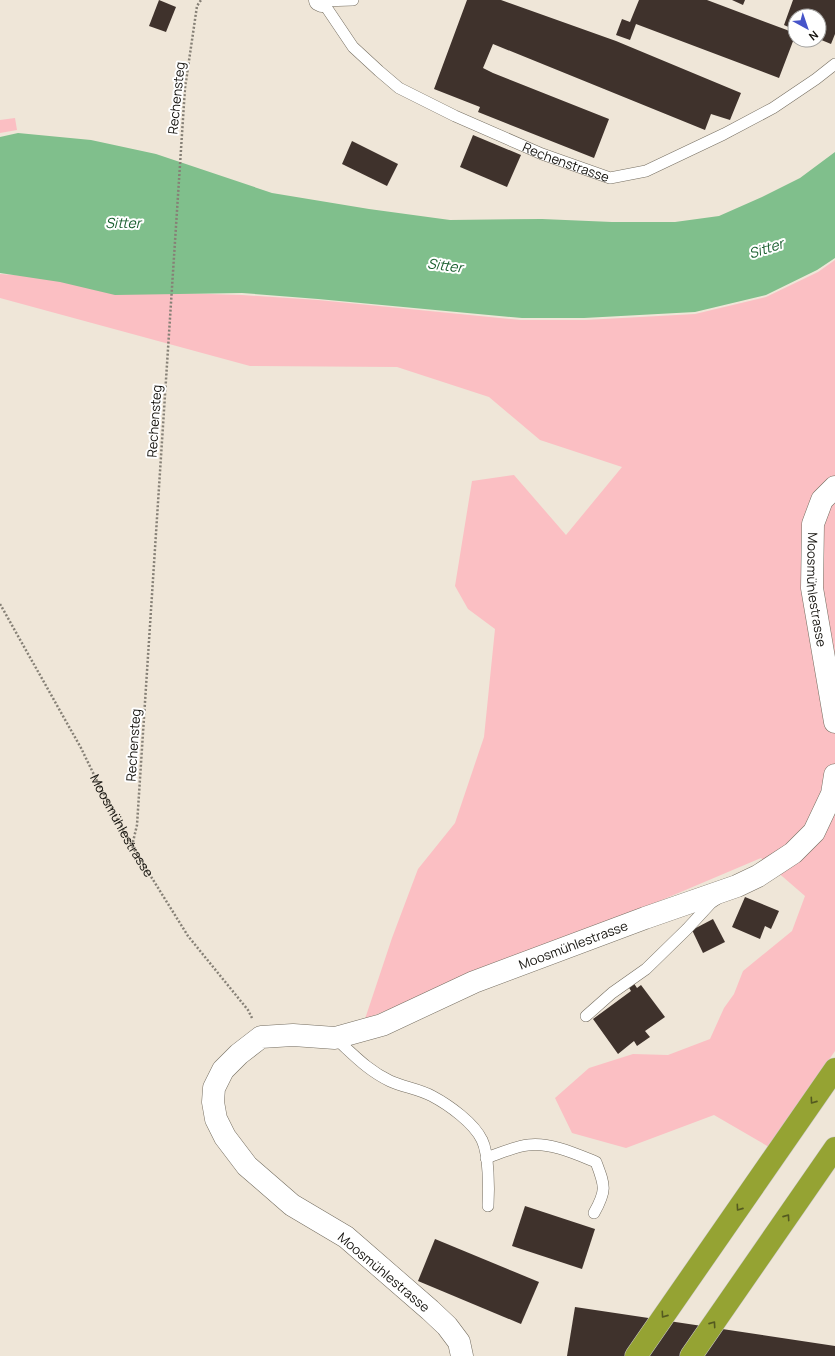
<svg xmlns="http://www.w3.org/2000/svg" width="835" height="1356" font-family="Manrope,sans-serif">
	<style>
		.green { fill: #fbbfc3 }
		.water { fill: #80bf8c }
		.building { fill: #3f322c }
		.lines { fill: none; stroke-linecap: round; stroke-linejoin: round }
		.lane-casing { stroke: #756e61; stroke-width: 12 }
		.street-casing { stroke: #756e61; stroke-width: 23 }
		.highway-casing { stroke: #cbcbca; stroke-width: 23 }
		.path { stroke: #868076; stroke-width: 2.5; stroke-dasharray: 2 2; stroke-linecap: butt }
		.lane { stroke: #fff; stroke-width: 11 }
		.street { stroke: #fff; stroke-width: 22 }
		.highway { stroke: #95a333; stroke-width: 22 }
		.oneway { stroke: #545a20 }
		.labels { text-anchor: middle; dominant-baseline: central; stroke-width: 4; stroke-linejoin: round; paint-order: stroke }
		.street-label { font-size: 13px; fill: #14120d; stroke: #fff }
		.water-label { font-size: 14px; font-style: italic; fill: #1b6030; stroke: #fff }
	</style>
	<rect width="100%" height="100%" fill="#efe6d8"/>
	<g class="green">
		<path d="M15 118 17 130 0 133V120Z"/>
		<path d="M835 260V1051L769 1147 714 1115 626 1148 572 1133 555 1098 589 1068 633 1054 668 1055 710 1039 724 1008 734 994 743 971 792 931 805 896 761 858 643 908 365 1019 392 938 418 869 455 823 484 737 495 629 468 609 455 586 472 481 514 475 566 535 622 467 540 440 489 397 397 367 250 366 0 298V274L58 278 143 292 242 295 318 300 521 320H585L695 314 766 297 818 272Z"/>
	</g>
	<path class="water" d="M18 133 91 140 156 154 272 193 369 209 450 220 542 219 612 222H675L719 216 762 197 800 178 835 152V258L817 270 766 295 695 312 584 318H522L318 299 242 293 115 295 60 282 0 273V137Z"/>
	<g class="building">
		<path d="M159 0 176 7 166 32 149 26Z"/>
		<path d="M467 0H501L616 41 741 93 730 120 711 114 705 130 493 44 483 68 493 73 609 119 594 158 478 112 480 107 434 89Z"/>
		<path d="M639 0H707L795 33V36L779 78 636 24 630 40 616 35 622 19 630 22Z"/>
		<path d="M732 0H745L743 5Z"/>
		<path d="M793 0H835V34L831 44 819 39V16H795V30L784 25Z"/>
		<path d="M473 135 521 155 507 187 460 167Z"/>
		<path d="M352 141 398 164 387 186 342 164Z"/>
		<path d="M745 897 779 911 771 929 765 926 760 939 732 927Z"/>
		<path d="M713 919 725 942 703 953 692 930Z"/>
		<path d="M633 982 637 988 641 985 665 1017 645 1031 650 1037 637 1046 634 1041 618 1054 593 1019 631 991 628 986Z"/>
		<path d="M525 1206 595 1229 582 1269 512 1246Z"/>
		<path d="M435 1239 539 1282 521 1324 418 1281Z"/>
		<path d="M575 1307 835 1346V1356H567Z"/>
	</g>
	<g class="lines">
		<g class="lane-casing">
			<g id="lane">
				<path id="s2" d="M322 1 353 47 379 71 399 88 455 116 542 154 610 178 646 171 724 134 773 108 816 79 835 64"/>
				<path d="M322 1 353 0"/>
				<path d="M586 1016 612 993 646 969 687 929 711 903 717 899"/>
				<path d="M335 1038C353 1054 367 1070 390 1081 403 1087 419 1089 432 1096 449 1105 474 1123 482 1140 489 1154 489 1190 488 1206"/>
				<path d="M486 1158C498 1154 516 1146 528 1145 550 1142 576 1154 596 1162 605 1186 607 1190 594 1213"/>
			</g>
		</g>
		<g class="street-casing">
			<g id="street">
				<path d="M320 0 322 1"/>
				<path id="s3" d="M835 487 822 500 813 524 812 588 835 722"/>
				<path id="s4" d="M462 1356 459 1342 447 1326 430 1310 346 1237 292 1205 247 1166 225 1137 216 1119 213 1102 214 1088 223 1070 239 1054 261 1037 293 1035 335 1038 382 1025 474 982 645 918 737 886 758 876 793 853 814 832 832 794 835 775"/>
			</g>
		</g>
		<g class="highway-casing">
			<g id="highway">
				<path d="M636 1356 835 1069"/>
				<path d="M691 1356 835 1148"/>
			</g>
		</g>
		<g class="path">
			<path id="s1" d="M0 604 81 748 99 785 132 846 188 936 248 1010 252 1018"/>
			<path d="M132 846 137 825 185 88 197 6 201 0"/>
		</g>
		<use href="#lane" class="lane"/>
		<use href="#street" class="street"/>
		<use href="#highway" class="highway"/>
	</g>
	<defs><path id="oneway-chevron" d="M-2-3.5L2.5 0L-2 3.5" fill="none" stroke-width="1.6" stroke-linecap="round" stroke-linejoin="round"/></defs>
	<g class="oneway">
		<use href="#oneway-chevron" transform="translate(813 1101) rotate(125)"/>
		<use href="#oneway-chevron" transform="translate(739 1208) rotate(125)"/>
		<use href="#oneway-chevron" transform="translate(787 1217) rotate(-55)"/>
		<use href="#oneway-chevron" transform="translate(664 1315) rotate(125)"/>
		<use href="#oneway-chevron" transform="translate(713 1324) rotate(-55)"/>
	</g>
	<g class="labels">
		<g class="street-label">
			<text transform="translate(176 98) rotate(-84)">Rechensteg</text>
			<text stroke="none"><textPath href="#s2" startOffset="300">Rechenstrasse</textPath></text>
			<text transform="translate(154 421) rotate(-86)">Rechensteg</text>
			<text stroke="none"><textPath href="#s3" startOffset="110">Moosmühlestrasse</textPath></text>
			<text transform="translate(133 745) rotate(-86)">Rechensteg</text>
			<text stroke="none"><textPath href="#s1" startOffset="253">Moosmühlestrasse</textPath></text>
			<text stroke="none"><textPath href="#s4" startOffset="780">Moosmühlestrasse</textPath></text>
			<text transform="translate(384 1272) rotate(40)">Moosmühlestrasse</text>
		</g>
		<g class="water-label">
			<text x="123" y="222">Sitter</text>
			<text transform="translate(766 248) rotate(-18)">Sitter</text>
			<text transform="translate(445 265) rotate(7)">Sitter</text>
		</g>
	</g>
	<g transform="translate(807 28) rotate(140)"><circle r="19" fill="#ffffff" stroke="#a1a09e"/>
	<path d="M0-3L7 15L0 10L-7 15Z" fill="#4654c9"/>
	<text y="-6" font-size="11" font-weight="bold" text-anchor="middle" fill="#14120d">N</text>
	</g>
</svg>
